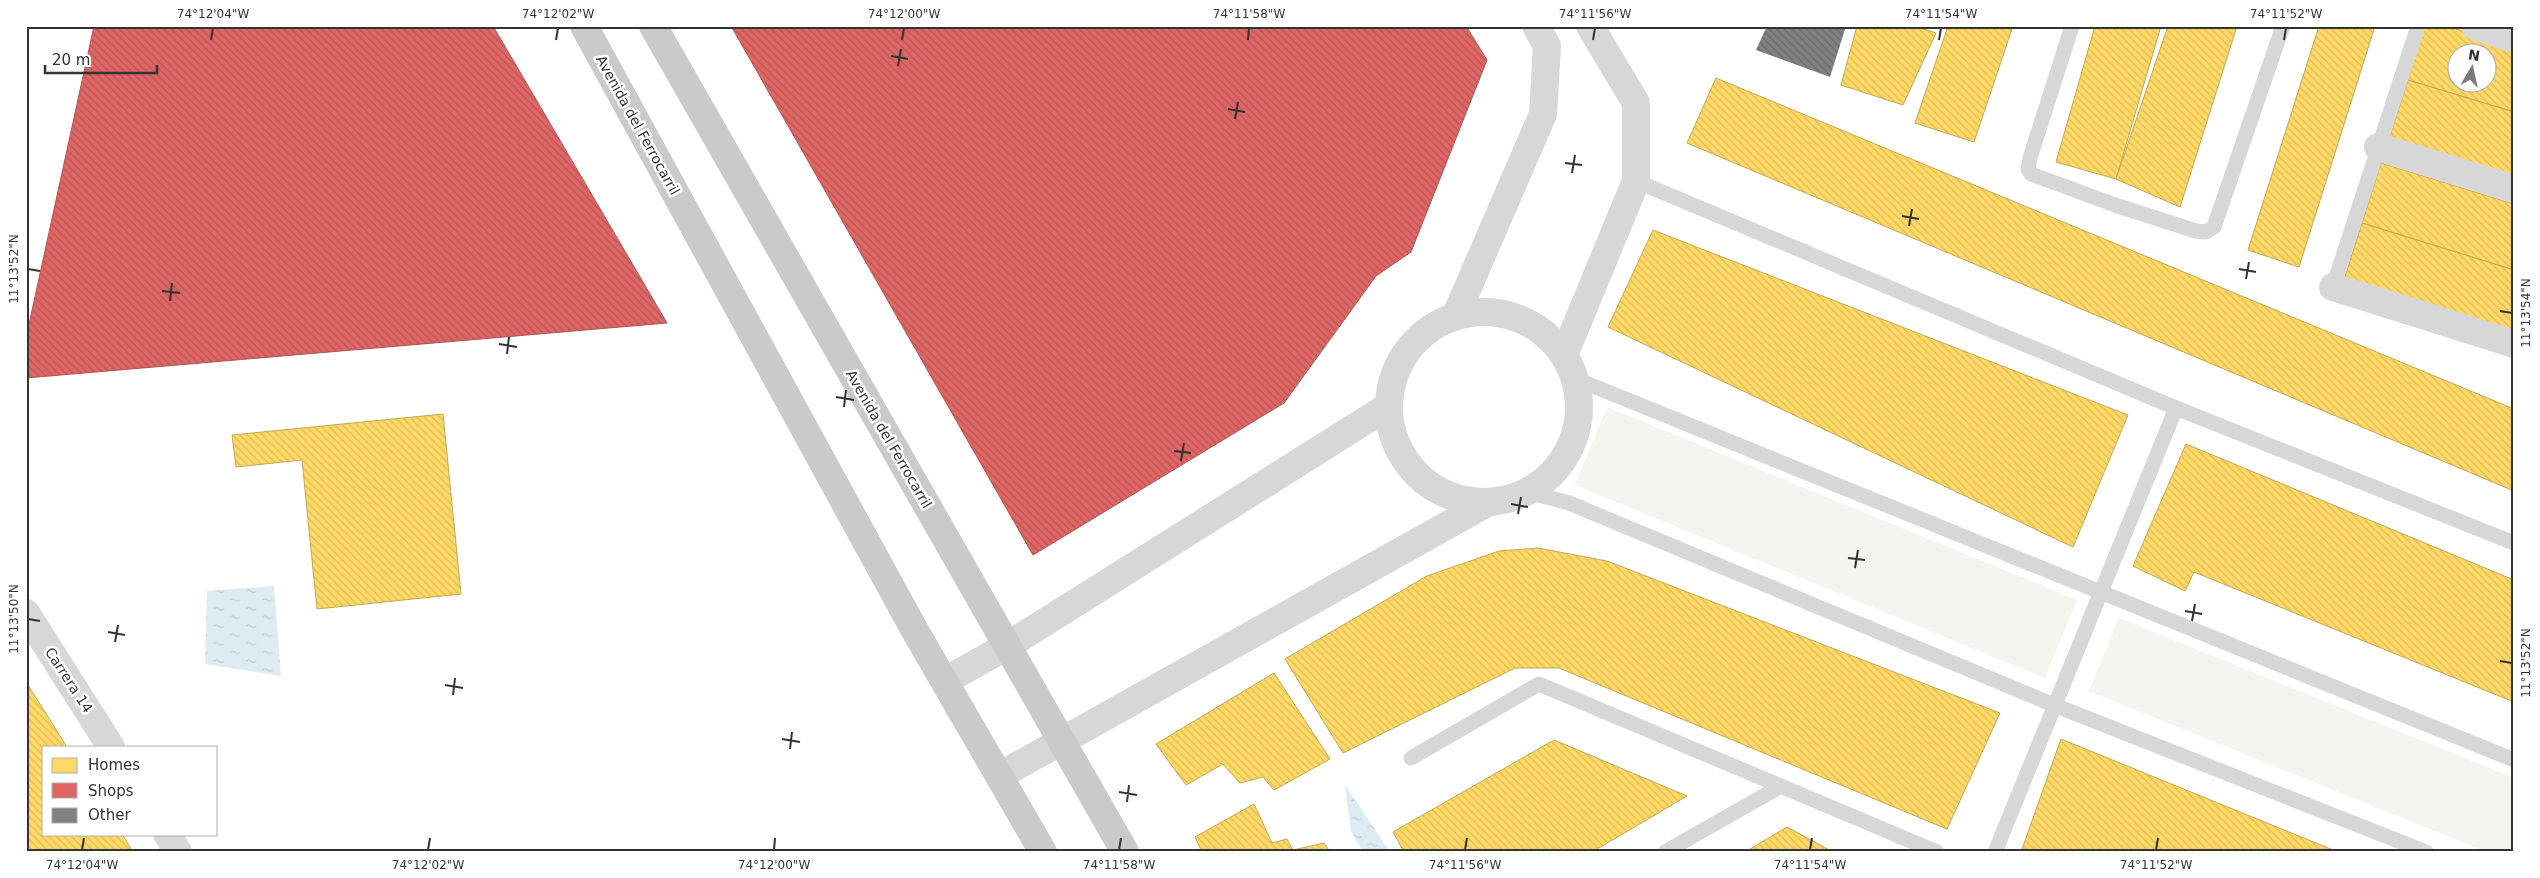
<svg xmlns="http://www.w3.org/2000/svg" width="2540" height="878" font-family="'DejaVu Sans',sans-serif">
	<style>
		.park { fill: #f1f5ed }
		.water { fill: url(#water-ripples) }
		.homes { fill: url(#homes-back-hatch); stroke: #c2a757; fill-rule: evenodd }
		.shops { fill: url(#shops-back-hatch); stroke: #ac5757 }
		.building { fill: url(#building-back-hatch) }
		.lines { fill: none; stroke-linecap: round; stroke-linejoin: round }
		.lane { stroke: #d7d7d7; stroke-width: 15 }
		.street { stroke: #d7d7d7; stroke-width: 28 }
		.primary { stroke: #cacaca; stroke-width: 28 }
		.ticks { fill: none; stroke: #333; stroke-width: 2 }
		.labels { text-anchor: middle; dominant-baseline: central; stroke-width: 5; stroke-linejoin: round; paint-order: stroke }
		.street-label { font-size: 14px; fill: #333; stroke: #fff }
		.neatline { fill: none; stroke: #333; stroke-width: 2 }
		.ticks-label { font-size: 12px; text-anchor: middle; fill: #333 }
	</style>
	<defs>
		<pattern id="water-ripples" width="26" height="14" patternUnits="userSpaceOnUse" patternTransform="scale(1.25)"><rect width="26" height="14" fill="#ddebf3"/><path d="M2 4q2-2 4 0t4 0M15 11q2-2 4 0t4 0" fill="none" stroke="#becad1"/></pattern>
		<pattern id="homes-back-hatch" width="6" height="6" patternUnits="userSpaceOnUse" patternTransform="scale(1.25)"><rect width="6" height="6" fill="#ffd966"/><path d="M-1 5l2 2M0 0l6 6M5-1l2 2" fill="none" stroke="#dbbb59"/></pattern>
		<pattern id="shops-back-hatch" width="6" height="6" patternUnits="userSpaceOnUse" patternTransform="scale(1.25)"><rect width="6" height="6" fill="#e06666"/><path d="M-1 5l2 2M0 0l6 6M5-1l2 2" fill="none" stroke="#b65555"/></pattern>
		<pattern id="building-back-hatch" width="6" height="6" patternUnits="userSpaceOnUse" patternTransform="scale(1.25)"><rect width="6" height="6" fill="#818181"/><path d="M-1 5l2 2M0 0l6 6M5-1l2 2" fill="none" stroke="#6a6a6a"/></pattern>
	</defs>
	<rect width="100%" height="100%" fill="#fff"/>
	<g class="park">
		<path d="M1607 407 2077 600 2045 678 1575 485Z"/>
		<path d="M2119 618 2514 778V852H2487L2089 691Z"/>
	</g>
	<g class="water">
		<path d="M274 586 281 676 205 664 207 591Z"/>
		<path d="M1345 785 1390 852H1363L1351 832Z"/>
	</g>
	<g class="homes">
		<path d="M1857 26H1915L1936 33 1903 105 1841 85Z"/>
		<path d="M1948 26H2013L1974 142 1915 123Z"/>
		<path d="M2095 26H2161L2116 179 2056 162Z"/>
		<path d="M2168 26H2237L2180 207 2116 179Z"/>
		<path d="M2319 26H2375L2299 267 2248 250Z"/>
		<path d="M2424 26H2447L2514 47V112L2408 80ZM2458 52H2488V82H2458Z"/>
		<path d="M1716 78 2514 409V491L1687 143Z"/>
		<path d="M2408 80 2514 112V178L2389 139Z"/>
		<path d="M2381 163 2514 204V270L2362 223Z"/>
		<path d="M2362 223 2514 270V335L2343 283Z"/>
		<path d="M1653 230 2128 415 2073 547 1608 327Z"/>
		<path d="M443 414 461 594 317 609 302 460 236 467 232 435Z"/>
		<path d="M2186 444 2514 580V702L2194 572 2185 591 2133 566Z"/>
		<path d="M1538 548 1607 561 2000 713 1947 829 1559 668H1515L1343 753 1285 659 1427 576 1499 551Z"/>
		<path d="M1274 673 1330 759 1274 790 1263 777 1240 783 1223 764 1186 785 1156 744Z"/>
		<path d="M26 682 67 747H44V834H122L133 852H26Z"/>
		<path d="M2061 739 2338 852H2021Z"/>
		<path d="M1554 740 1687 796 1592 852H1404L1393 832Z"/>
		<path d="M1254 804 1272 843 1287 839 1293 850 1324 843 1330 852H1202L1195 837Z"/>
		<path d="M1787 827 1833 852H1745Z"/>
	</g>
	<g class="shops">
		<path d="M94 26H493L667 323 26 378V338Z"/>
		<path d="M731 26H1466L1487 60 1411 252 1376 276 1284 403 1033 555Z"/>
	</g>
	<path class="building" d="M1767 26H1846L1830 77 1756 50Z"/>
	<g class="lines">
		<g class="lane">
			<path d="M2072 26 2030 158 2028 169 2031 174 2115 205 2196 231 2206 232 2214 227 2283 26"/>
			<path d="M1636 181 2176 408 2514 543"/>
			<path d="M2333 287 2418 26"/>
			<path d="M1576 379 2514 760"/>
			<path d="M1528 492 1569 503 2054 705 2426 852"/>
			<path d="M1411 758 1539 684 1937 852"/>
			<path d="M1665 852 1781 786"/>
			<path d="M1995 852 2176 408"/>
		</g>
		<g class="street">
			<path d="M2475 26 2514 39"/>
			<path d="M2378 147 2514 189"/>
			<path d="M2333 287 2514 344"/>
			<circle cx="1484" cy="407" r="95"/>
			<path d="M1456 315 1543 114 1547 46 1536 26"/>
			<path d="M1564 355 1636 181V103L1590 26"/>
			<path d="M26 613 111 747"/>
			<path d="M945 681 1007 646 1387 407"/>
			<path d="M999 776 1487 503"/>
			<path d="M167 834 178 852"/>
		</g>
		<g class="primary">
			<path d="M584 26 914 629 1043 852"/>
			<path d="M653 26 1125 852"/>
		</g>
	</g>
	<path class="ticks" d="M211 40 213 28M556 40 558 28M902 40 904 28M1248 40 1249 28M1593 40 1595 28M1939 40 1941 28M2284 40 2286 28M891 56 908 59M898 66 901 49M1228 109 1245 112M1235 119 1238 102M1565 163 1582 165M1572 173 1575 155M1902 216 1919 219M1909 226 1912 209M28 269 40 271M2239 269 2256 272M2246 279 2249 262M162 291 180 293M170 301 172 283M2500 311 2512 313M499 344 517 347M507 354 509 337M836 397 854 400M844 407 846 390M1174 451 1191 453M1181 461 1184 443M1511 504 1528 507M1518 514 1521 497M1848 558 1865 560M1855 568 1858 550M2185 611 2202 614M28 619 40 621M2192 621 2195 604M108 632 125 635M115 642 118 625M2500 661 2512 663M445 685 463 688M453 695 455 678M782 739 800 742M790 749 792 732M1119 792 1137 795M1127 802 1129 785M82 850 84 838M428 850 430 838M774 850 775 838M1119 850 1121 838M1465 850 1467 838M1810 850 1812 838M2156 850 2158 838"/>
	<g class="labels">
		<g class="street-label">
			<text transform="translate(638 125) rotate(61)">Avenida del Ferrocarril</text>
			<text transform="translate(889 439) rotate(60)">Avenida del Ferrocarril</text>
			<text transform="translate(69 680) rotate(57)">Carrera 14</text>
		</g>
	</g>
	<rect width="2540" height="878" fill="none" stroke="#ffffff" stroke-width="55"/>
	<rect x="42" y="746" width="175" height="90" fill="#ffffff" stroke="#adadad"/>
	<rect x="52" y="758" width="25" height="15" fill="#ffd966" stroke="#adadad"/>
	<text x="88" y="770" font-size="15" fill="#333333">Homes</text>
	<rect x="52" y="783" width="25" height="15" fill="#e06666" stroke="#adadad"/>
	<text x="88" y="796" font-size="15" fill="#333333">Shops</text>
	<rect x="52" y="808" width="25" height="15" fill="#818181" stroke="#adadad"/>
	<text x="88" y="820" font-size="15" fill="#333333">Other</text>
	<g transform="translate(2472 68) rotate(9)"><circle r="24" fill="#ffffff" stroke="#adadad"/>
	<path d="M0-4L9 19L0 12L-9 19Z" fill="#7a7a7a"/>
	<text y="-8" font-size="14" font-weight="bold" text-anchor="middle" fill="#333333">N</text>
	</g>
	<path d="M45 65v8h112v-8" fill="none" stroke="#333333" stroke-width="2.5"/>
	<text x="52" y="65" font-size="15" fill="#333333" stroke="#ffffff" stroke-width="4" paint-order="stroke">20 m</text>
	<rect x="28" y="28" width="2484" height="822" class="neatline"/>
	<g class="ticks-label">
		<text x="213" y="18">74°12'04"W</text>
		<text x="558" y="18">74°12'02"W</text>
		<text x="904" y="18">74°12'00"W</text>
		<text x="1249" y="18">74°11'58"W</text>
		<text x="1595" y="18">74°11'56"W</text>
		<text x="1941" y="18">74°11'54"W</text>
		<text x="2286" y="18">74°11'52"W</text>
		<text transform="translate(14 269) rotate(-90)" y="4">11°13'52"N</text>
		<text transform="translate(2526 313) rotate(-90)" y="4">11°13'54"N</text>
		<text transform="translate(14 619) rotate(-90)" y="4">11°13'50"N</text>
		<text transform="translate(2526 663) rotate(-90)" y="4">11°13'52"N</text>
		<text x="82" y="869">74°12'04"W</text>
		<text x="428" y="869">74°12'02"W</text>
		<text x="774" y="869">74°12'00"W</text>
		<text x="1119" y="869">74°11'58"W</text>
		<text x="1465" y="869">74°11'56"W</text>
		<text x="1810" y="869">74°11'54"W</text>
		<text x="2156" y="869">74°11'52"W</text>
	</g>
</svg>
